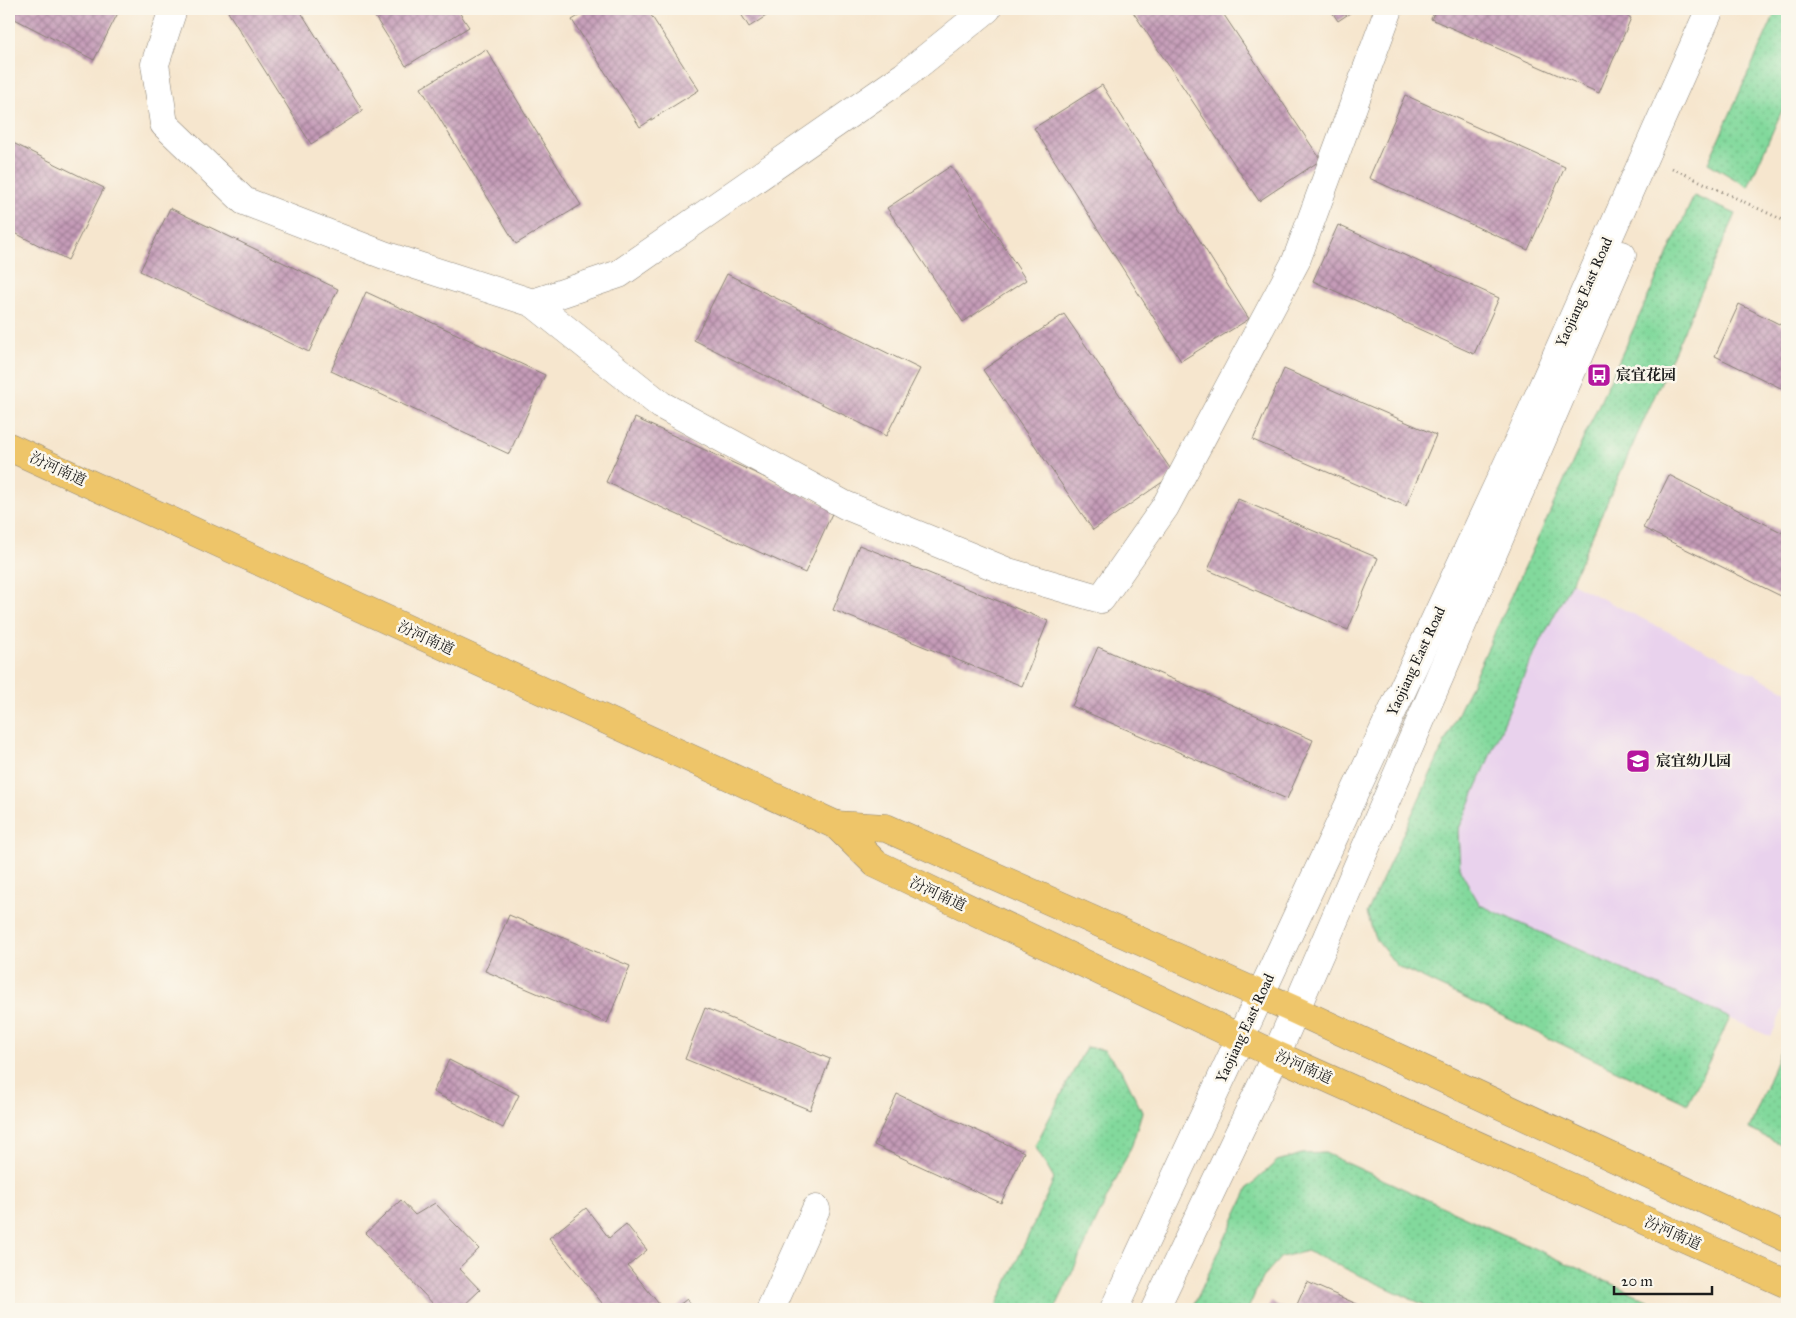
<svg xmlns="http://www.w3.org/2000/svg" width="1796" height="1318" font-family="'IM FELL Great Primer','Noto Serif SC',serif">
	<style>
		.built { fill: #e9d2ed }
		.grass { fill: url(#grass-dots); stroke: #4f7a5c }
		.building { fill: url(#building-cross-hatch) }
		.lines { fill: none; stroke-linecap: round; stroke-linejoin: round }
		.minor-casing { stroke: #898175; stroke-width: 29 }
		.major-casing { stroke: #898175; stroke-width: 29 }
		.path { stroke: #898175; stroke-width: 3; stroke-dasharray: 1 4; stroke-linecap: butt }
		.minor { stroke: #fff; stroke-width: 28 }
		.major { stroke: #eec569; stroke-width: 28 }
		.labels { text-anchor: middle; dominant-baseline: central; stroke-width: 5; stroke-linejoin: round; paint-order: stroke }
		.street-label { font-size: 15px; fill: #1c1c1c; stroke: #fbf7ec }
		.poi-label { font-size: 15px; font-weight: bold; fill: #1c1c1c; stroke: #fbf7ec; text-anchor: start }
	</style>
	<defs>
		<pattern id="grass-dots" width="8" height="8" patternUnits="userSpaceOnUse" patternTransform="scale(1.25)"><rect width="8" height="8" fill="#82d99c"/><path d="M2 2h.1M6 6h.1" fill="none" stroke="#70ba86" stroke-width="1.8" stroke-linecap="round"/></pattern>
		<pattern id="building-cross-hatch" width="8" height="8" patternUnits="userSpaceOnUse" patternTransform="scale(1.25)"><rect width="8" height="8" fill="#c59bb8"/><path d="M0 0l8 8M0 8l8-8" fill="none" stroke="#9f7e95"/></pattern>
	</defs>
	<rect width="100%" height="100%" fill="#fbf7ec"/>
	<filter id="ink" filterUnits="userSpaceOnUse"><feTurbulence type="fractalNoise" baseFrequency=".02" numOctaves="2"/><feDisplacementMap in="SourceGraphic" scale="10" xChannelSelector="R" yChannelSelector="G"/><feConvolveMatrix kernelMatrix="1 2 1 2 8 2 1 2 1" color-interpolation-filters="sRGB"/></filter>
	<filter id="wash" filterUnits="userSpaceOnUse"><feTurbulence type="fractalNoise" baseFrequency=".0096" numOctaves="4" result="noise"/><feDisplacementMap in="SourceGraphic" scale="20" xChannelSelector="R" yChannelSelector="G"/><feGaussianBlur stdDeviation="1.12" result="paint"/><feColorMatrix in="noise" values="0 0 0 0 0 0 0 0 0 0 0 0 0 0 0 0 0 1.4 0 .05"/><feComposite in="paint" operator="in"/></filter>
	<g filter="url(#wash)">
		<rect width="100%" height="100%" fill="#f6e6ce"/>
		<path class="built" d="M1571 583 1787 691V999L1771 1037 1480 905 1460 870 1458 831 1529 664Z"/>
		<g class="grass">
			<path d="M1777 9H1787V99L1748 187 1708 163Z"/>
			<path d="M1694 196 1736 214 1571 583 1529 664 1458 831 1460 870 1480 905 1730 1018 1688 1104 1397 966 1375 938 1367 913Z"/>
			<path d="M1784 1042 1787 1044V1147L1749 1129Z"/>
			<path d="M1086 1047 1104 1050 1123 1072 1142 1112 1132 1145 1055 1309H995L1054 1179 1035 1146Z"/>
			<path d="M1325 1153 1667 1309H1433L1307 1251 1281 1257 1262 1278 1248 1309H1192L1249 1187 1277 1161 1302 1154Z"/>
		</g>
		<g id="blocks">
			<g class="building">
				<path d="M9 9H120L94 60 9 16Z"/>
				<path d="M234 9H299L363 111 311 144 228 12Z"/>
				<path d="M370 9H457L469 27 406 66Z"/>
				<path d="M590 9H647L699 90 640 127 572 20Z"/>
				<path d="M738 9H777L749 27Z"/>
				<path d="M1131 9H1220L1321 160 1259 201Z"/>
				<path d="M1330 9H1356L1338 21Z"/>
				<path d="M1436 9H1612L1631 18 1599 93 1431 19Z"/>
				<path d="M486 49 581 205 516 244 421 88Z"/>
				<path d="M1102 85 1249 319 1181 361 1034 128Z"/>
				<path d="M1405 95 1565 167 1528 250 1369 178Z"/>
				<path d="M9 141 104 188 68 260 9 230Z"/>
				<path d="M951 166 1026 280 963 322 887 208Z"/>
				<path d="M170 208 338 289 309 352 140 271Z"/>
				<path d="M1338 225 1499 298 1474 354 1313 281Z"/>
				<path d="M727 274 920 369 886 436 694 340Z"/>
				<path d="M366 292 545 375 509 454 331 371Z"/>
				<path d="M1739 304 1787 328V391L1715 356Z"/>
				<path d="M1064 314 1174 474 1093 530 983 370Z"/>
				<path d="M1284 369 1436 435 1406 506 1253 440Z"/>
				<path d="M635 418 834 509 805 573 606 482Z"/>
				<path d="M1669 475 1787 535V599L1643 528Z"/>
				<path d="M1238 499 1378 558 1348 630 1208 570Z"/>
				<path d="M859 545 1048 621 1022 686 833 610Z"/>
				<path d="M1098 647 1313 740 1287 799 1072 706Z"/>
				<path d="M509 915 630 966 607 1023 485 971Z"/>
				<path d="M705 1008 830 1059 810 1110 685 1059Z"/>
				<path d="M449 1060 519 1095 503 1128 433 1092Z"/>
				<path d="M897 1094 1024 1152 1001 1203 874 1145Z"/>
				<path d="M401 1200 415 1215 435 1203 479 1249 459 1268 480 1290 460 1309H438L366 1233Z"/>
				<path d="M586 1208 609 1238 626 1224 647 1250 628 1266 663 1309H607L549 1238Z"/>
				<path d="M1307 1282 1368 1309H1295Z"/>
				<path d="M687 1299 695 1309H674Z"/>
				<path d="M1271 1302 1287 1309H1267Z"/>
			</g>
		</g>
	</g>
	<g filter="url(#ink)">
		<use href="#blocks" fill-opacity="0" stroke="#898175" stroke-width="1"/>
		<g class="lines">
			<g class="minor-casing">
				<g id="minor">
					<path d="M173 9 155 64 164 124 244 201 384 255 533 303 619 274 904 76 987 9"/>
					<path d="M533 303 661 405 845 505 1008 572 1101 599 1165 507 1296 261 1389 9"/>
					<path d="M771 1309 816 1209"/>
					<path d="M1114 1309 1522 433 1710 9"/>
					<path d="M1155 1309 1276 1055 1622 255"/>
				</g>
			</g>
			<g class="major-casing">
				<g id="major">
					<path d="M9 447 836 825 876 864 1276 1055 1787 1284"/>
					<path d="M836 825 886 828 1295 1010 1787 1238"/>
				</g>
			</g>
			<path class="path" d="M1672 168 1787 222"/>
			<use href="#minor" class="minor"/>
			<use href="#major" class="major"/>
		</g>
	</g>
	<defs>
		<g id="bus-square" transform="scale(1.25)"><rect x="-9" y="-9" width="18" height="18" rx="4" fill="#b5179e" stroke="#fbf7ec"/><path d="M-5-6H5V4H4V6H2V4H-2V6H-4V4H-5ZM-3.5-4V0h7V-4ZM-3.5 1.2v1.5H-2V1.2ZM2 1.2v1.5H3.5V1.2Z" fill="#fff"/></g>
		<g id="school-square" transform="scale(1.25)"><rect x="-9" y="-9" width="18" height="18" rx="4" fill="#b5179e" stroke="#fbf7ec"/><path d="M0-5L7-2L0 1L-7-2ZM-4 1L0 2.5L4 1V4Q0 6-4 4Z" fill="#fff"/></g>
	</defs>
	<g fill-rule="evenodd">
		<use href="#bus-square" x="1599" y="375"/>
		<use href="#school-square" x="1638" y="761"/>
	</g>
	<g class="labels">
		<g class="street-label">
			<text transform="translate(1584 292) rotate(-66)">Yaojiang East Road</text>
			<text transform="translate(58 469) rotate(25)">汾河南道</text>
			<text transform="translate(426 638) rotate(25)">汾河南道</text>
			<text transform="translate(1416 661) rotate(-65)">Yaojiang East Road</text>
			<text transform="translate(938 894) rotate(25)">汾河南道</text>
			<text transform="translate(1245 1028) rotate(-65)">Yaojiang East Road</text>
			<text transform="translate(1304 1067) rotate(24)">汾河南道</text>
			<text transform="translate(1673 1233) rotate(24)">汾河南道</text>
		</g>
		<g class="poi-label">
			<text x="1616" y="375">宸宜花园</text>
			<text x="1656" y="761">宸宜幼儿园</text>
		</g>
	</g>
	<rect width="1796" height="1318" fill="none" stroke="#fbf7ec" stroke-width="30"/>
	<path d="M1614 1286v8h98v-8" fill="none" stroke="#1c1c1c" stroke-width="2.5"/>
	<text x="1621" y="1286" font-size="15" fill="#1c1c1c" stroke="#fbf7ec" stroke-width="4" paint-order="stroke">20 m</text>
</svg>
